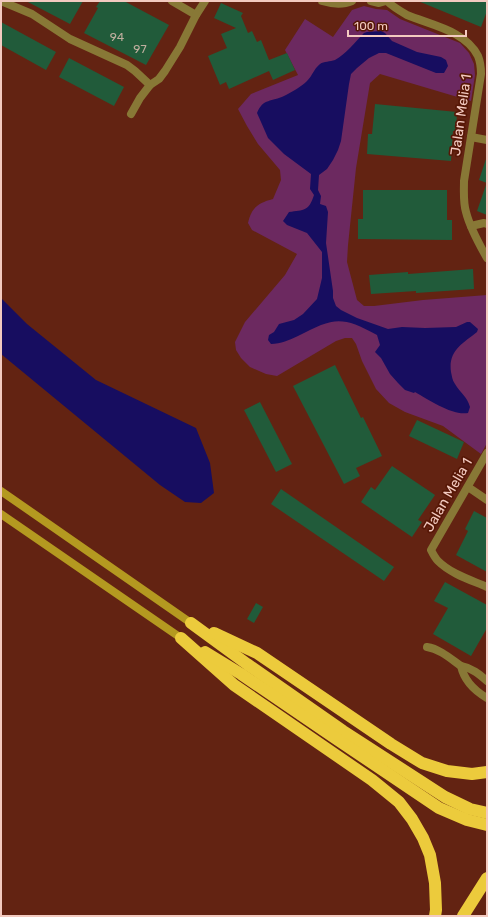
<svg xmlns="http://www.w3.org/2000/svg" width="488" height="917" font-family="Rubik,sans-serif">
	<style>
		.green { fill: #6c2960 }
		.water { fill: #170d60 }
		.building { fill: #215b3a }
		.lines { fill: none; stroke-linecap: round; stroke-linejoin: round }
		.street { stroke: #887836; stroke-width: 8 }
		.secondary { stroke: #b49920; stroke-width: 8 }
		.highway { stroke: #eccb3c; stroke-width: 12 }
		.labels { text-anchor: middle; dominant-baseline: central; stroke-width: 3.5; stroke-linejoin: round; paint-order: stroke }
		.number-label { font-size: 12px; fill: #beae9e }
		.street-label { font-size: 14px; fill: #f3cac0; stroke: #571706 }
	</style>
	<rect width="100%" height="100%" fill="#632312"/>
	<path class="green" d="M364 6 376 9 387 10 400 19 460 43 469 53 474 64 475 75 471 101 380 74 370 83 356 168 348 245 347 262 357 300 364 306H374L423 300 487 295V443L481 454 443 426 405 412 389 403 376 389 362 361 356 344 352 338H345L336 341 277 376 266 374 250 367 241 358 236 350 235 342 245 322 285 275 297 254 252 230 248 223C252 207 258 203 273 199L281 180 280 170 258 144 247 126 238 109 251 94 298 75 285 50 305 19 333 37 352 10Z"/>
	<g class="water">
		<path d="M381 31 385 33 392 41 417 52 441 57 446 60 448 66 444 73H436L386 53H379L369 58 357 68 351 74 349 84 341 141 338 150 333 160 327 169 319 175 318 190 321 196 320 204 326 206 328 212 326 243 333 291V298L336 306 341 310 357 318 388 329 402 327 425 328 456 327 467 322H470L478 329 477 332C462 344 448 351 451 372 452 376 452 380 455 384 460 393 467 396 470 407L468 413C453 416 429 400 415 392L414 393 405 390 398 383 390 374 381 358 375 352 380 345 377 335C341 315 333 318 298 336 289 340 281 344 271 344L268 340 269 335 274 332 279 324 294 320 303 314 317 299 322 278V252L307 233 287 225 283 221 289 212C304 210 309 211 314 195L310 189 311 174 284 154 268 138 261 122 257 113C263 98 272 102 284 96 292 92 301 87 307 81 313 75 313 70 320 64 324 61 330 62 335 60 346 54 355 42 364 33L367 32Z"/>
		<path d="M1 298 27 324 96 380 196 428 210 463 214 493 201 503 185 502 160 485 1 354Z"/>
	</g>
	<g class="building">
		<path d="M26 1H83L70 24Z"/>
		<path d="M100 1H124L169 25 146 65 84 33 98 8 96 7Z"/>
		<path d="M418 1H487V11L481 27Z"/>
		<path d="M221 3 243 13 241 16 248 33 252 31 257 42 261 40 269 60 287 53 295 70 273 80 269 71 229 89 226 82 220 85 208 56 227 48 221 34 236 28 214 18Z"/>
		<path d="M1 22 56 52 46 70 1 45Z"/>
		<path d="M69 58 124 87 114 106 59 77Z"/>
		<path d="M375 104 457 112 456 131H453L451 161 367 154 368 134H372Z"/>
		<path d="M486 159H487V183L479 180Z"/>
		<path d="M486 185H487V215L477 211Z"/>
		<path d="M363 190H447V220H452V240L358 239V219H363Z"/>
		<path d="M473 269 474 289 416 293V291L371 294 369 275 408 272V274Z"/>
		<path d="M335 365 361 418 363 417 382 456 356 468 360 476 344 484 293 386Z"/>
		<path d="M260 402 292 464 276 472 244 410Z"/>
		<path d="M417 420 464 442 457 459 409 436Z"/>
		<path d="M392 466 435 495 418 520 422 522 412 537 361 502 371 487 375 490Z"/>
		<path d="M281 489 394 567 384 581 271 504Z"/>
		<path d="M474 511 487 518V572L456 555 468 531 465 529Z"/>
		<path d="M445 582 487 605V628L471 656 433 634 448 608 434 601Z"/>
		<path d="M256 603 263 607 254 623 247 619Z"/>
	</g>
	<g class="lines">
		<g class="street">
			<path d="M1 1 32 14 70 39 127 65 135 71 150 85"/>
			<path d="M172 1 196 15"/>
			<path d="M322 1C332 4 343 5 352 1"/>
			<path d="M371 1 379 3 386 1"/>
			<path d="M387 1C393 7 400 11 407 15 431 25 466 31 478 56 480 61 481 68 481 74L464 181C464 191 463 202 466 212 470 228 479 244 487 258"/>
			<path d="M131 114 140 98 150 85 159 79 165 71 180 47 196 15 205 1"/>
			<path d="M471 137 487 140"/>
			<path d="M471 226 484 223 487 224"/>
			<path d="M487 453 431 550C433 554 435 558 438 561 451 574 471 580 487 587"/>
			<path d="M468 487 487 500"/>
			<path d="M427 647C440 649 451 659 461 666"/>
			<path d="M487 681C479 674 472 668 461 666 464 680 475 691 487 698"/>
		</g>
		<g class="secondary">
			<path d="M1 491 191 623"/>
			<path d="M1 514 181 638"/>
		</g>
		<g class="highway">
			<path d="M191 623 247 664 343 731 445 797 470 809 487 813"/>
			<path d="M214 633 257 653 391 744 422 763 447 771 472 774 487 772"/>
			<path d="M181 638 234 685 372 780 399 802 412 819 423 838 430 855 435 883 436 910 435 916"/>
			<path d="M205 652 241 674 338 740 439 808 467 820 487 825"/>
			<path d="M463 916 487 878"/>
		</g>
	</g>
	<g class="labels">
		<g class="number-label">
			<text x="117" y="37">94</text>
			<text x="140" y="49">97</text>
		</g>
		<g class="street-label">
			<text transform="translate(461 115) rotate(-82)">Jalan Melia 1</text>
			<text transform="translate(448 495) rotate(-60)">Jalan Melia 1</text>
		</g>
	</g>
	<rect width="488" height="917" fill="none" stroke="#f3cac0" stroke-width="4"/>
	<path d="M348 30v6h118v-6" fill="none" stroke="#f3cac0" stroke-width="2"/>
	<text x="354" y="30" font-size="12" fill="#f3cac0" stroke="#571706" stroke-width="3" paint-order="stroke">100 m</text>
</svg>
